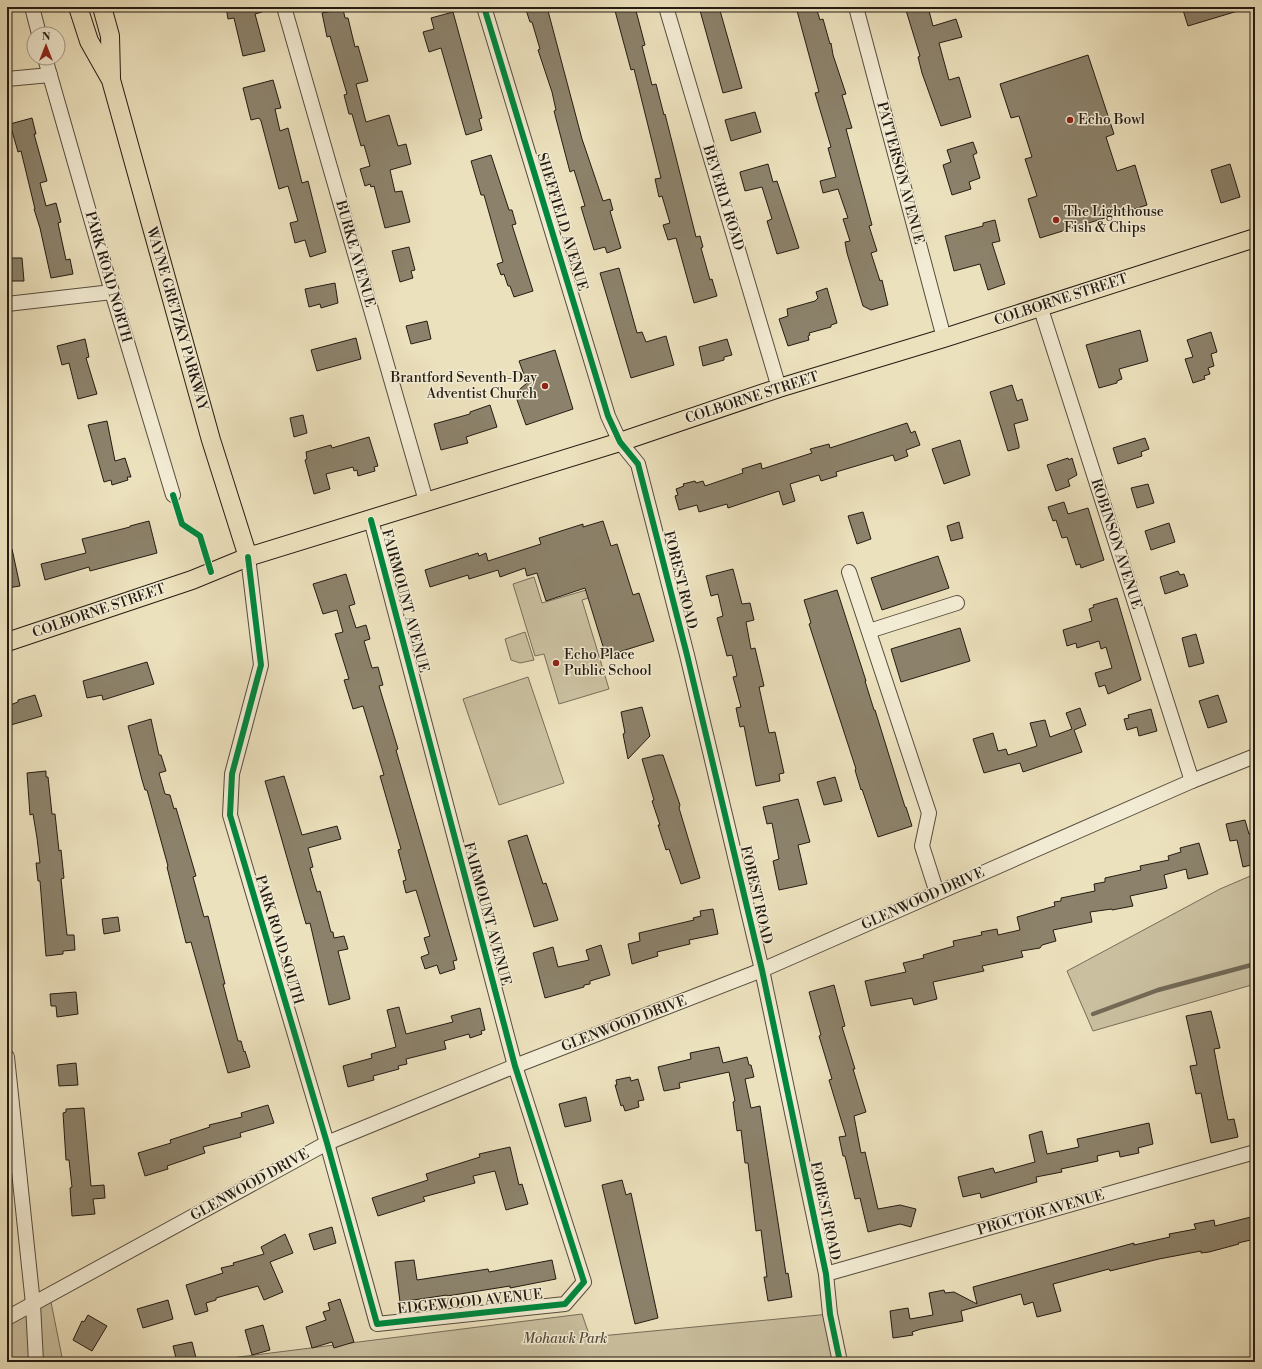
<svg xmlns="http://www.w3.org/2000/svg" width="1262" height="1369" font-family="'Libre Bodoni',serif">
	<style>
		.green { fill: #cac0a0; stroke: #776e5a }
		.lines { fill: none; stroke-linecap: round; stroke-linejoin: round }
		.stream { stroke: #736a56; stroke-width: 4.5 }
		.building { fill: #8c826b; stroke: #241c13 }
		.minor-casing { stroke: #564d3e; stroke-width: 16 }
		.major-casing { stroke: #241c13; stroke-width: 20 }
		.minor { stroke: #f3ecd4; stroke-width: 14 }
		.major { stroke: #ece1bd; stroke-width: 18 }
		.cycleway-casing { stroke: #f3ecd4; stroke-width: 8 }
		.cycleway { stroke: #00873e; stroke-width: 6 }
		.poi-dot { fill: #8f2418; stroke: #f3ecd4; stroke-width: 1.5 }
		.labels { text-anchor: middle; dominant-baseline: central; stroke-width: 3; stroke-linejoin: round; paint-order: stroke }
		.poi-label { font-size: 14px; fill: #241c13; stroke: #f3ecd4; text-anchor: start }
		.street-label { font-size: 14px; fill: #241c13; stroke: #f3ecd4 }
		.park-label { font-size: 14px; font-style: italic; fill: #564d3d; stroke: #f3ecd4 }
	</style>
	<rect width="100%" height="100%" fill="#ece1bd"/>
	<filter id="stains"><feTurbulence type="fractalNoise" baseFrequency=".005" numOctaves="4"/><feColorMatrix values="0 0 0 0 .2 0 0 0 0 .09 0 0 0 0 .02 0 0 0 .5 -.17"/></filter>
	<radialGradient id="worn" r=".72"><stop offset=".6" stop-color="#630" stop-opacity="0"/><stop offset="1" stop-color="#630" stop-opacity=".3"/></radialGradient>
	<g class="green">
		<path d="M534 577 542 603 593 588 595 596 582 600 609 689 559 704 544 654 535 656 513 584Z"/>
		<path d="M525 632 534 660 520 663 511 660 505 639Z"/>
		<path d="M528 677 564 783 499 805 463 699Z"/>
		<path d="M1255 874V984L1093 1031 1067 971 1220 889Z"/>
		<path d="M50 1297 63 1362H7V1326Z"/>
		<path d="M582 1314 590 1337 830 1314 840 1362H199Z"/>
	</g>
	<g class="lines">
		<path class="stream" d="M1093 1014 1158 990 1255 964"/>
	</g>
	<g class="building">
		<path d="M226 7H262V12L255 14 265 51 243 56 234 18 228 19Z"/>
		<path d="M525 7H547L582 139 603 201 610 199 613 210 610 211 621 248 607 253 605 247 594 250 581 207 585 206 574 170 570 172 554 111 556 110 552 92 538 50 540 49 532 22H530Z"/>
		<path d="M614 7H635L645 45 642 46 652 85 656 84 664 115 665 114 696 237 700 236 703 247 701 248 710 280 712 279 717 296 694 303 676 238 668 240 663 225 670 223 662 196 659 197 655 179 661 178 634 69 631 70Z"/>
		<path d="M699 7H719L742 88 723 93Z"/>
		<path d="M796 7H816L820 20 823 19 830 44 831 43 833 55 846 94 842 95 852 128 846 129 872 225 869 226 877 251 871 253 880 281 882 280 888 305 871 310 863 306 847 253 845 242 850 241 843 219 848 218 838 189 823 193 820 181 836 177 828 148 831 147 815 93 819 92Z"/>
		<path d="M905 7H928L933 26 956 19 962 37 939 43 949 80 959 77 971 117 941 126 922 73 918 57 920 56Z"/>
		<path d="M1182 7H1240L1241 10 1188 26Z"/>
		<path d="M343 9 345 18H348L355 47 358 46 368 81 356 84 366 122 389 115 398 146 406 144 411 164 390 170 395 192 402 191 410 222 385 228 374 186 371 187 370 184 365 186 360 169 370 166 364 145 361 146 352 114H349L344 95 347 94 330 36 327 37 322 13Z"/>
		<path d="M453 12 482 118 479 119 482 130 466 135 441 48 429 52 423 32 434 29 431 18Z"/>
		<path d="M1088 55 1114 134 1106 137 1117 171 1135 165 1147 205 1040 238 1028 199 1037 196 1025 159 1032 157 1019 116 1011 118 1000 84Z"/>
		<path d="M273 80 281 108 275 109 280 131 288 128 302 183 308 181 326 252 310 257 305 240 295 243 290 223 298 221 288 186 279 189 261 121 259 118 251 120 243 88Z"/>
		<path d="M755 112 761 132 731 141 725 120Z"/>
		<path d="M32 118 36 134H34L47 181 40 183 46 206 56 203 61 222 58 223 66 260 70 259 73 274 51 278 40 228 34 209H35L21 151 18 152 10 124Z"/>
		<path d="M973 142 977 153 973 155 980 178 969 182 971 189 952 195 943 165 951 162 947 150Z"/>
		<path d="M491 155 509 210H512L516 224 512 225 533 291 514 297 510 286H508L504 274 501 275 497 264 503 262 484 195H481L471 161Z"/>
		<path d="M768 164 773 182 777 181 799 248 777 254 767 221 772 219 762 187 745 191 740 173V172Z"/>
		<path d="M1230 164 1240 197 1221 203 1211 170Z"/>
		<path d="M995 220 1000 241 992 243 1005 284 988 290 980 264 954 271 945 236 983 226V223Z"/>
		<path d="M409 247 415 270 411 271 413 278 400 282 392 251Z"/>
		<path d="M11 258H22L24 281H7V264H11Z"/>
		<path d="M619 268 637 333 642 332 646 342 666 336 674 365 631 378 600 273Z"/>
		<path d="M335 283 338 303 321 308 320 304 309 307 305 289Z"/>
		<path d="M827 288 837 323 831 325V327L809 333 810 335 808 336 809 340 788 346 779 319 788 316 787 309 815 301 818 298 816 292Z"/>
		<path d="M427 321 431 339 411 344 406 326Z"/>
		<path d="M1140 330 1148 361 1119 369 1122 379 1117 381V383L1099 388 1086 345Z"/>
		<path d="M1211 332 1217 352 1211 354 1214 366 1208 368 1210 374 1204 376 1205 379 1193 383 1185 359 1193 357 1187 340Z"/>
		<path d="M356 338 361 359 317 371 311 350Z"/>
		<path d="M85 339 89 357 86 358 97 394 78 399 69 363 62 365 57 346Z"/>
		<path d="M727 339 732 355 724 357V360L703 366 699 347Z"/>
		<path d="M555 350 573 409 526 425 516 397 520 389 527 383 519 361Z"/>
		<path d="M1012 385 1017 401 1022 399 1028 420 1014 424 1019 445V448L1008 451 990 392Z"/>
		<path d="M490 405 497 427 466 437 468 443 441 450 434 424 470 414V412Z"/>
		<path d="M303 415 307 433 294 437 290 418Z"/>
		<path d="M107 421 115 461 125 458 131 477H127L128 480 112 485 111 480 104 482 88 425Z"/>
		<path d="M907 423 911 433 915 431 920 445 906 450 908 456 895 461 893 455 836 472 837 476 821 481 819 475 790 484 795 501 783 505 779 491 728 508 727 504 699 512 697 505 679 510 675 496 678 495 676 489 684 486 683 484 695 481 696 483 703 481 705 486 743 473 742 469 761 463 762 469 812 453 810 449 829 444 830 448Z"/>
		<path d="M369 437 378 466 374 467 375 471 358 476 357 470 354 471 353 467 326 474 330 489 314 494 305 460 307 459 306 452 331 445 332 448Z"/>
		<path d="M1145 438 1149 449 1141 452 1142 456 1118 464 1113 448Z"/>
		<path d="M960 440 970 475 944 484 932 449Z"/>
		<path d="M1068 458 1069 460 1072 458 1077 475 1068 480 1070 486 1056 491 1047 465Z"/>
		<path d="M1148 484 1154 503 1137 508 1131 488Z"/>
		<path d="M1064 502 1068 514 1088 508 1104 560 1081 568 1080 564 1076 565 1067 537 1062 538 1056 520 1053 521 1048 507Z"/>
		<path d="M863 512 871 539 857 544 848 516Z"/>
		<path d="M149 521 157 553 90 571 89 567 45 580 41 564 86 553 82 539 130 527V526Z"/>
		<path d="M603 521 611 546 617 544 633 595 639 593 654 641 606 656 585 588 546 601 537 573 527 576 525 568 500 577 498 570 469 579 468 575 430 587 425 570 478 553 479 556 486 553 488 561 541 544 539 538 583 524V527Z"/>
		<path d="M959 522 963 538 951 541 947 526Z"/>
		<path d="M1169 523 1175 542 1151 550 1145 531Z"/>
		<path d="M7 549H12L20 586 7 588Z"/>
		<path d="M938 556 949 588 882 610 871 578Z"/>
		<path d="M733 569 742 604 750 603 754 620 746 622 751 649 755 648 764 686 759 687 769 733 775 732 784 773 779 774 780 781 756 786 744 726 740 727 736 708 741 707 733 677 737 676 732 655 727 656 717 618 723 616 718 594 711 596 706 576Z"/>
		<path d="M1178 571 1180 575 1184 574 1188 586 1165 594 1160 577Z"/>
		<path d="M346 574 355 604 349 606 356 628 366 625 370 639 364 641 372 668 378 667 383 685 379 686 398 749 396 750 457 960 453 961 455 969 440 974 437 965 425 969 421 957 429 954 424 938 430 936 416 890 406 893 403 881 406 880 398 850 401 849 380 776 384 775 363 706 353 709 344 680 349 679 335 634 343 632 337 610 323 614 313 584Z"/>
		<path d="M837 590 866 681H865L874 710H875L905 807H906L912 826 878 837 862 789 861 790 855 770 856 769 809 624 811 623 804 600Z"/>
		<path d="M1117 598 1141 680 1108 694 1105 685 1099 687 1095 673 1112 668 1106 647 1101 649 1099 641 1077 648 1076 643 1067 646 1063 630 1092 621 1089 609 1094 607 1093 605Z"/>
		<path d="M960 628 970 661 901 682 891 649Z"/>
		<path d="M1196 634 1204 663 1189 667 1182 638Z"/>
		<path d="M147 662 154 684 103 700 102 695 87 698 83 681Z"/>
		<path d="M35 695 42 716 7 726V709L11 708 10 705 18 702V700Z"/>
		<path d="M1218 695 1227 722 1208 728 1199 701Z"/>
		<path d="M642 707 650 736 628 759 623 734 625 733 621 712Z"/>
		<path d="M1080 708 1086 725 1074 730 1082 752 1023 772 1020 763 984 773 973 739 993 733 998 751 1006 749 1008 755 1037 746 1030 723 1045 720 1050 737 1072 729 1066 713Z"/>
		<path d="M1151 709 1157 731 1139 736 1137 727 1127 730 1124 719 1129 718 1128 715Z"/>
		<path d="M151 719 159 755H161L166 771 159 773 165 794 170 795 174 809 176 808 196 876 193 877 204 917 208 916 225 984H223L238 1041H241L244 1052 245 1051 250 1067 228 1073 191 942 186 943 167 867 168 866 147 790H145L142 780 128 726Z"/>
		<path d="M658 755H663L680 805 679 808 700 878 681 884 669 849 666 850 658 825H660L652 801 654 800 642 759Z"/>
		<path d="M46 771V777H48L52 814H55L59 851 61 850 64 878 61 879 67 935H74L75 950 63 951V954L46 956 40 881H38L36 863H40L37 838 33 814 30 815 27 773Z"/>
		<path d="M284 776 302 835 337 826 341 839 308 848 313 867 310 868 317 892 320 891 331 932H333L334 938 344 936 348 949 338 951 350 999 329 1005 310 923 306 924 265 781Z"/>
		<path d="M835 777 842 801 824 805 817 782Z"/>
		<path d="M798 799 810 842 798 845 807 884 779 890 773 861 779 859 772 823 767 824 763 807Z"/>
		<path d="M1245 820 1249 834 1255 833V864L1243 867 1237 840 1230 841 1226 824Z"/>
		<path d="M527 835 543 884 546 883 558 920 534 927 508 841Z"/>
		<path d="M1199 843 1208 874 1188 879 1186 869 1164 875 1167 888 1130 896 1133 906 1112 910V909L1090 912 1092 922 1053 930 1056 941 1042 945 1040 948 1021 951 1023 957 982 966 984 971 933 982 937 999 914 1005 912 998 871 1006 865 981 906 972 903 963 924 958 923 955 954 946 953 941 982 935 981 932 997 929 998 935 1020 930 1017 917 1055 906 1054 902 1061 901V898L1095 891 1094 884 1105 882V878L1141 870 1140 866 1169 860 1168 856 1181 852 1180 848Z"/>
		<path d="M713 909 718 934 689 940 690 944 657 952 658 956 632 964 628 944 640 941 639 933 694 920 693 918 701 916 700 911Z"/>
		<path d="M118 917 120 931 104 934 102 919Z"/>
		<path d="M601 945 610 975 590 981V984L584 985V987L545 998 533 953 553 947 558 967 589 960 586 950Z"/>
		<path d="M834 985 845 1026 842 1027 855 1069H853L866 1112 854 1116 861 1153 865 1152 878 1209 900 1205 916 1209 911 1227 900 1224 868 1232 860 1198 855 1199 845 1156H843L839 1137 846 1136 829 1080 832 1079 819 1036 821 1035 809 992Z"/>
		<path d="M76 992 78 1014 57 1017 56 1006H51L50 994Z"/>
		<path d="M399 1007 406 1034 453 1022 451 1016 480 1008 485 1030 481 1031 482 1034 470 1038 469 1034 444 1041 446 1049 406 1059 407 1064 398 1066 399 1069 373 1076 374 1080 348 1087 343 1066 372 1058 371 1054 396 1047 387 1010Z"/>
		<path d="M1211 1011 1220 1048 1214 1049 1223 1096 1228 1120 1234 1119 1238 1137 1211 1143 1201 1093 1196 1094 1190 1066 1197 1065 1186 1016Z"/>
		<path d="M719 1047 723 1063 747 1057 749 1065H751L754 1077 745 1079 751 1108 760 1106 786 1274 788 1273 792 1297 768 1301 764 1277H767L761 1230 756 1231 748 1163H745L741 1130 737 1131 733 1102 735 1101 729 1072 679 1083 680 1088 664 1091 658 1067 691 1059 690 1053Z"/>
		<path d="M76 1063 78 1085 59 1086 57 1065Z"/>
		<path d="M630 1077 631 1081 638 1079 644 1100 638 1101 639 1107 625 1111 623 1105 621 1106 615 1085H617L616 1080Z"/>
		<path d="M586 1097 591 1121 565 1127 559 1104Z"/>
		<path d="M268 1105 274 1123 240 1133 241 1137 203 1147 205 1153 167 1166 168 1169 145 1176 138 1153 171 1143 170 1140 210 1127 209 1125 242 1117 241 1113Z"/>
		<path d="M84 1108 91 1186 104 1185 105 1198 93 1199 95 1214 72 1216 70 1188 72 1187 69 1160H66L63 1113 66 1112V1109Z"/>
		<path d="M1149 1123 1153 1144 1138 1148 1139 1153 1120 1157 1119 1151 1097 1156 1098 1161 1061 1169 1062 1172 1036 1177 1037 1182 981 1198 980 1193 963 1197 958 1177 993 1168 995 1173 1035 1162 1029 1135 1042 1131 1047 1154 1079 1147 1077 1139Z"/>
		<path d="M510 1147 519 1185 522 1184 528 1204 506 1210 495 1171 473 1176 475 1183 423 1197 425 1201 378 1216 372 1198 428 1180 426 1174 480 1157 479 1154Z"/>
		<path d="M622 1180 626 1195 631 1193 658 1318 635 1324 602 1185Z"/>
		<path d="M1255 1216V1239L1238 1243 1239 1244 1209 1252 1201 1253V1251L1159 1259 1110 1271 1109 1269 1053 1284 1061 1311 1037 1317 1033 1302 1024 1305 1021 1294 961 1311 963 1321 921 1329 912 1332 913 1335 893 1338 890 1311 908 1308 910 1319 933 1315 929 1293 944 1290 945 1293 954 1292 977 1304 973 1287 1134 1243V1245L1170 1237 1169 1234 1196 1229 1194 1224 1214 1220 1215 1226Z"/>
		<path d="M332 1227 336 1243 314 1250 309 1234Z"/>
		<path d="M285 1234 293 1253 270 1262 283 1292 264 1300 258 1286 216 1298V1300L206 1303 208 1311 195 1315 186 1285 223 1273 221 1268 234 1265 233 1263 264 1254 261 1247Z"/>
		<path d="M414 1260 417 1280 488 1269 489 1272 552 1260 556 1279 510 1288V1286L447 1296V1295L400 1302 395 1262Z"/>
		<path d="M340 1299 354 1342 334 1348 332 1342 312 1348 306 1327 326 1320 323 1312 330 1310 328 1303Z"/>
		<path d="M168 1300 173 1319 143 1328 137 1309Z"/>
		<path d="M88 1315 107 1326 92 1351 73 1340 82 1321 84 1322Z"/>
		<path d="M263 1325 270 1350 252 1355 245 1330Z"/>
		<path d="M192 1342 196 1358 177 1362 173 1346Z"/>
	</g>
	<g class="lines">
		<g class="minor-casing">
			<g id="minor">
				<path d="M32 7 39 34"/>
				<path d="M284 7 426 501"/>
				<path d="M484 7 608 416 620 442 638 464 687 655 762 970 826 1274 830 1314 840 1362"/>
				<path d="M666 7 779 388"/>
				<path d="M856 7 944 338"/>
				<path d="M45 58 112 292 173 495"/>
				<path d="M7 79 50 75"/>
				<path d="M7 304 112 292"/>
				<path d="M1040 306 1192 781"/>
				<path d="M248 557 261 665 232 774 230 815 327 1143 377 1324 565 1304 584 1282 515 1066 371 520"/>
				<path d="M849 572 929 813 922 846 937 893"/>
				<path d="M869 631 957 603"/>
				<path d="M7 1057 33 1304 36 1362"/>
				<path d="M826 1274 1255 1152"/>
				<path d="M7 1318 327 1143 515 1066 762 970 1192 781 1255 756"/>
			</g>
		</g>
		<g class="major-casing">
			<g id="major">
				<path d="M78 7 89 41 111 80 211 440 248 557"/>
				<path d="M102 7 110 36 111 77"/>
				<path d="M7 642 192 580 248 557 620 442 779 388 944 338 1255 238"/>
			</g>
		</g>
		<use href="#minor" class="minor"/>
		<use href="#major" class="major"/>
		<g class="cycleway-casing">
			<g id="cycleway">
				<path d="M484 7 608 416 620 442 638 464 687 655 762 970 826 1274 830 1314 840 1362"/>
				<path d="M173 495 182 524 200 536 211 572"/>
				<path d="M248 557 261 665 232 774 230 815 327 1143 377 1324 565 1304 584 1282 515 1066 371 520"/>
			</g>
		</g>
		<use href="#cycleway" class="cycleway"/>
	</g>
	<g class="poi-dot">
		<circle cx="1070" cy="120" r="4"/>
		<circle cx="1056" cy="220" r="4"/>
		<circle cx="545" cy="386" r="4"/>
		<circle cx="556" cy="663" r="4"/>
	</g>
	<g class="labels">
		<g class="poi-label">
			<text x="1078" y="120">Echo Bowl</text>
			<text x="1064" y="212">The Lighthouse<tspan x="1064" dy="16">Fish &amp; Chips</tspan></text>
			<text x="537" y="378" text-anchor="end">Brantford Seventh-Day<tspan x="537" dy="16">Adventist Church</tspan></text>
			<text x="564" y="655">Echo Place<tspan x="564" dy="16">Public School</tspan></text>
		</g>
		<g class="street-label">
			<text transform="translate(900 173) rotate(75)">PATTERSON AVENUE</text>
			<text transform="translate(723 198) rotate(73)">BEVERLY ROAD</text>
			<text transform="translate(562 222) rotate(73)">SHEFFIELD AVENUE</text>
			<text transform="translate(355 254) rotate(74)">BURKE AVENUE</text>
			<text transform="translate(108 277) rotate(74)">PARK ROAD NORTH</text>
			<text transform="translate(1061 300) rotate(-18)">COLBORNE STREET</text>
			<text transform="translate(177 319) rotate(74)">WAYNE GRETZKY PARKWAY</text>
			<text transform="translate(752 398) rotate(-18)">COLBORNE STREET</text>
			<text transform="translate(1116 544) rotate(72)">ROBINSON AVENUE</text>
			<text transform="translate(680 580) rotate(76)">FOREST ROAD</text>
			<text transform="translate(405 601) rotate(75)">FAIRMOUNT AVENUE</text>
			<text transform="translate(99 611) rotate(-19)">COLBORNE STREET</text>
			<text transform="translate(756 895) rotate(77)">FOREST ROAD</text>
			<text transform="translate(923 899) rotate(-24)">GLENWOOD DRIVE</text>
			<text transform="translate(487 914) rotate(75)">FAIRMOUNT AVENUE</text>
			<text transform="translate(279 940) rotate(73)">PARK ROAD SOUTH</text>
			<text transform="translate(624 1024) rotate(-21)">GLENWOOD DRIVE</text>
			<text transform="translate(250 1185) rotate(-29)">GLENWOOD DRIVE</text>
			<text transform="translate(825 1211) rotate(78)">FOREST ROAD</text>
			<text transform="translate(1041 1213) rotate(-16)">PROCTOR AVENUE</text>
			<text transform="translate(470 1302) rotate(-6)">EDGEWOOD AVENUE</text>
		</g>
		<g class="park-label">
			<text x="565" y="1339">Mohawk Park</text>
		</g>
	</g>
	<rect width="1262" height="1369" fill="none" stroke="#ece1bd" stroke-width="24"/>
	<rect x="8" y="8" width="1246" height="1353" fill="none" stroke="#241c13" stroke-width="2"/>
	<rect x="12" y="12" width="1238" height="1345" fill="none" stroke="#241c13"/>
	<g transform="translate(46 46)"><circle r="19" fill="#f3ecd4" stroke="#a09987"/>
	<path d="M0-3L7 15L0 10L-7 15Z" fill="#8f2418"/>
	<text y="-6" font-size="11" font-weight="bold" text-anchor="middle" fill="#241c13">N</text>
	</g>
	<rect width="100%" height="100%" filter="url(#stains)"/>
	<rect width="100%" height="100%" fill="url(#worn)"/>
</svg>
